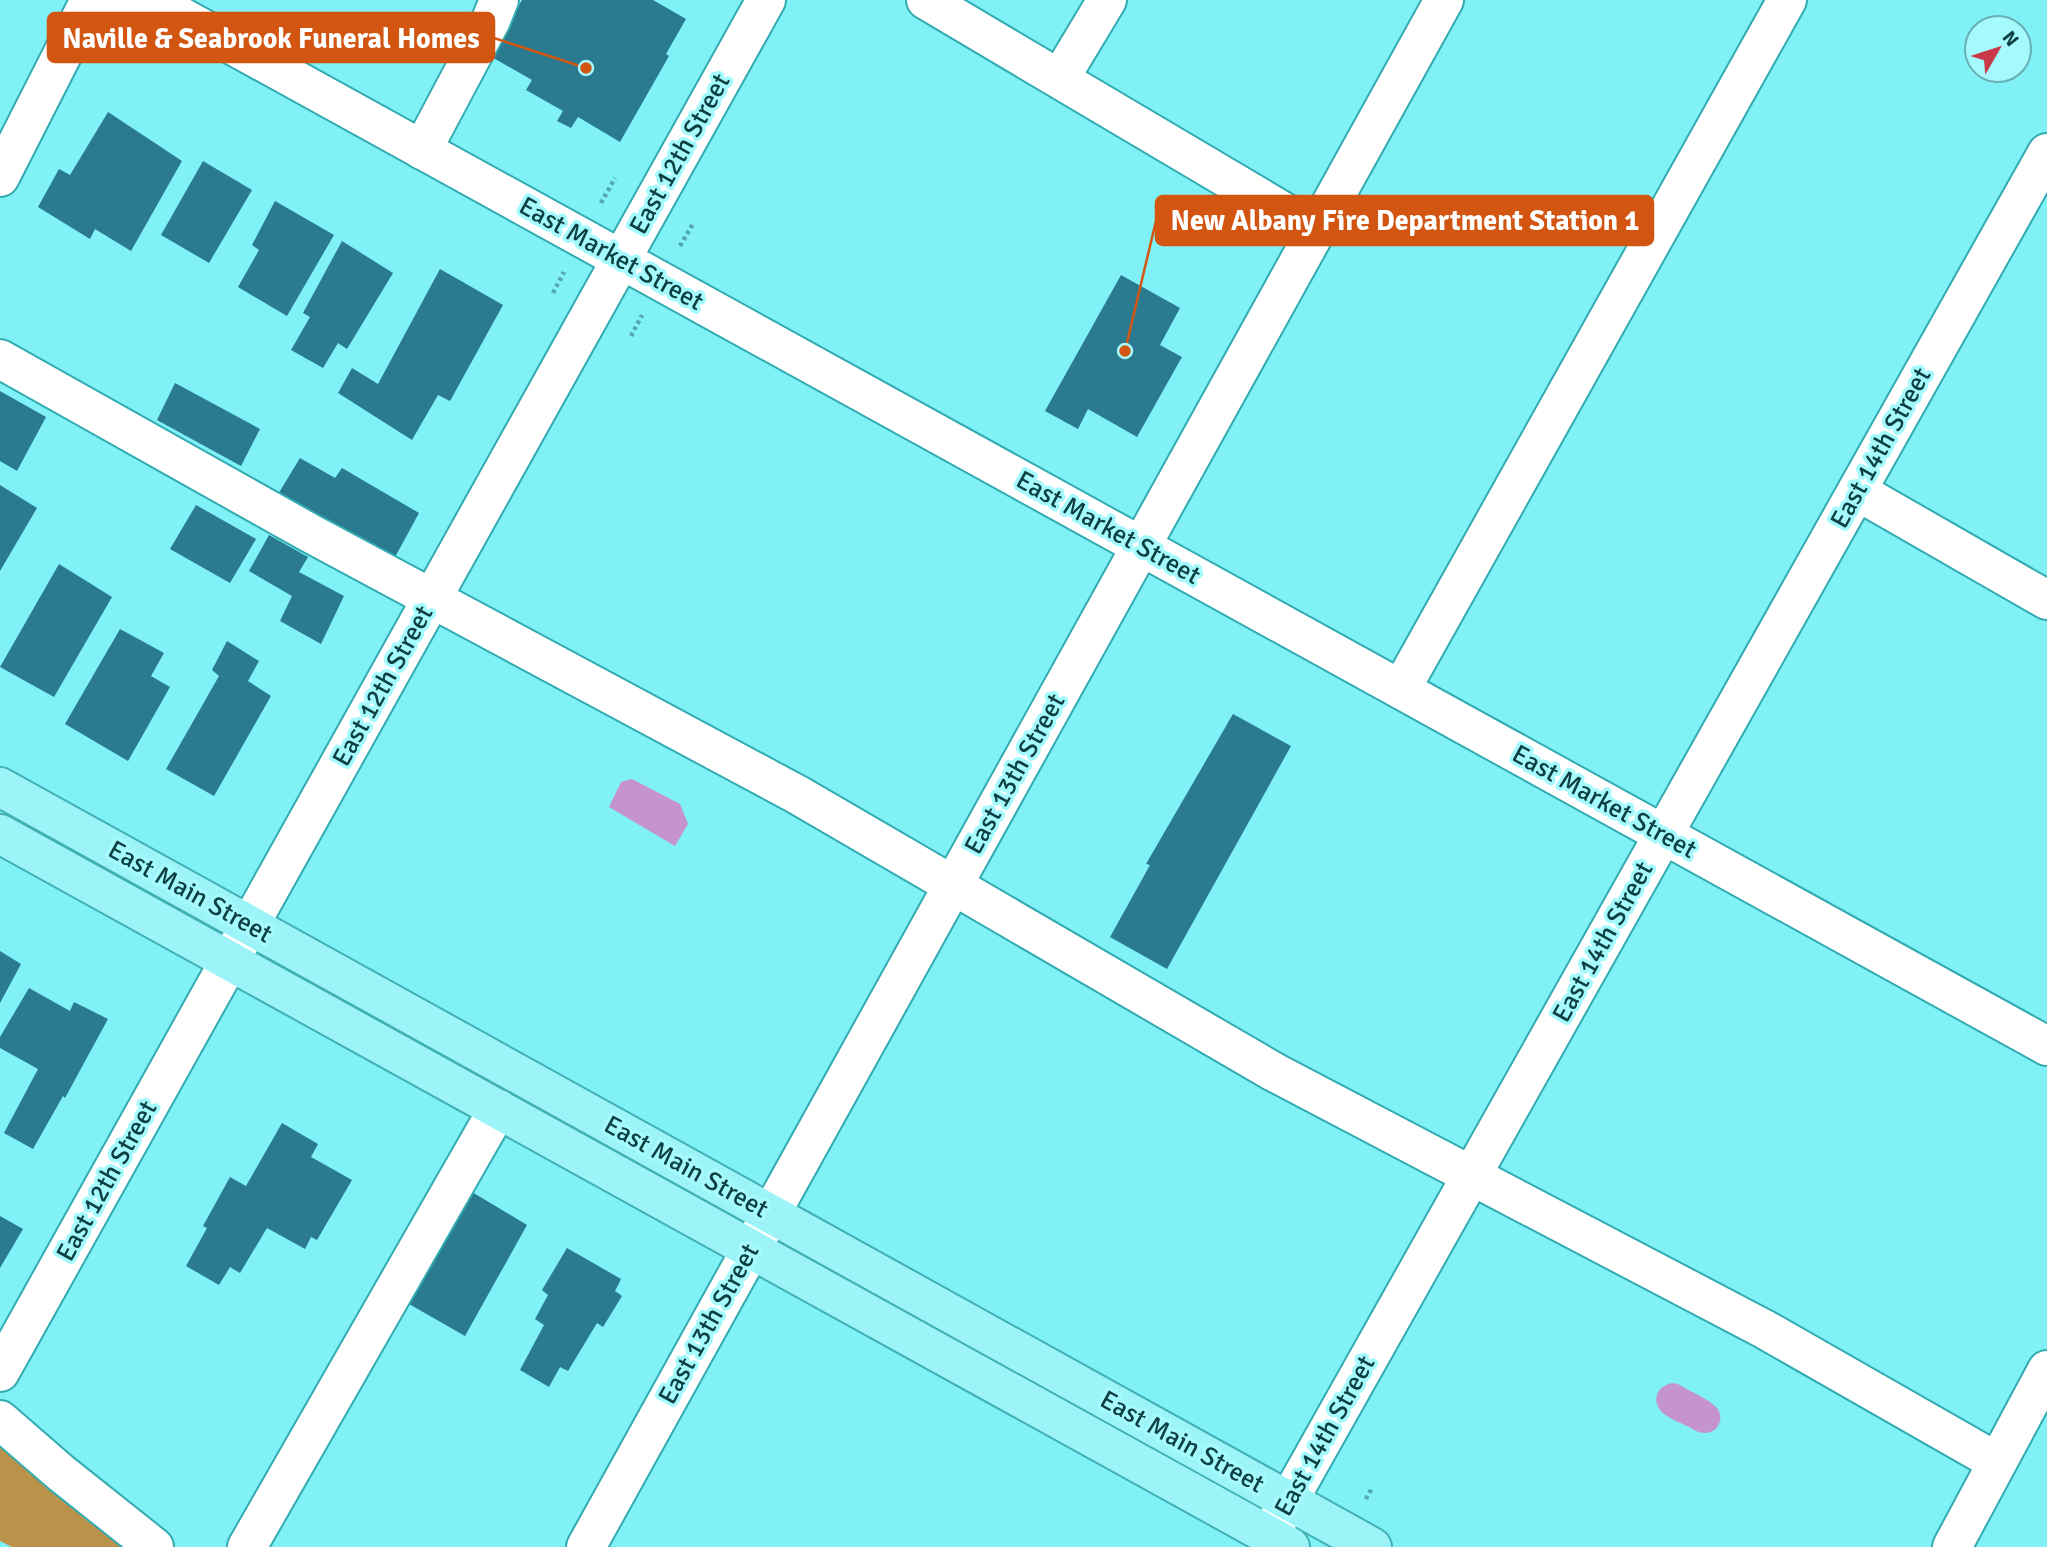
<svg xmlns="http://www.w3.org/2000/svg" width="2047" height="1547" font-family="Signika,sans-serif">
	<style>
		.forest { fill: #bb924a }
		.water { fill: #c493d0 }
		.building { fill: #2a7a90 }
		.lines { fill: none; stroke-linecap: round; stroke-linejoin: round }
		.minor-casing { stroke: #32abb1; stroke-width: 42 }
		.major-casing { stroke: #40b0b5; stroke-width: 42 }
		.path { stroke: #51a9ad; stroke-width: 4.5; stroke-dasharray: 3.5 3.5; stroke-linecap: butt }
		.minor { stroke: #fff; stroke-width: 38 }
		.major { stroke: #9df4f8; stroke-width: 38 }
		.labels { text-anchor: middle; dominant-baseline: central; stroke-width: 7; stroke-linejoin: round; paint-order: stroke }
		.street-label { font-size: 26px; fill: #0d4042; stroke: #a5fafe }
		.leader { fill: none; stroke: #d25611; stroke-width: 2.5 }
		.callout-dot { fill: #d25611; stroke: #a5fafe; stroke-width: 2.5 }
		.callout { fill: #d25611; stroke: #d25611; stroke-width: 2.5 }
		.callout-label { font-size: 28px; text-anchor: middle; font-weight: bold; fill: #fff }
	</style>
	<rect width="100%" height="100%" fill="#80f1f6"/>
	<path class="forest" d="M0 1444 133 1547H12L0 1541Z"/>
	<g class="water">
		<path d="M632 779 680 804 688 824 675 846 609 807 621 782Z"/>
		<path d="M1672 1383 1678 1384C1689 1391 1705 1397 1715 1406 1726 1416 1719 1433 1705 1433 1699 1433 1694 1430 1689 1427 1681 1423 1667 1418 1661 1411 1651 1399 1658 1386 1672 1383Z"/>
	</g>
	<g class="building">
		<path d="M522 0H653L686 19 666 54 669 56 620 142 578 117 571 128 557 121 563 111 526 90 532 80 490 56Z"/>
		<path d="M108 112 182 161 131 251 95 229 90 239 38 207 59 169 70 175Z"/>
		<path d="M203 161 252 190 209 263 161 235Z"/>
		<path d="M275 201 334 235 287 316 238 287 259 250 252 245Z"/>
		<path d="M342 241 393 273 347 349 338 343 323 368 291 350 310 317 303 313Z"/>
		<path d="M440 269 503 305 450 401 438 395 412 440 338 393 352 368 378 384Z"/>
		<path d="M1121 275 1180 308 1160 345 1182 357 1137 437 1088 409 1078 429 1045 411Z"/>
		<path d="M175 383 260 429 241 466 157 420Z"/>
		<path d="M0 391 46 417 17 471 0 461Z"/>
		<path d="M300 458 335 478 342 468 419 513 394 559 277 496Z"/>
		<path d="M0 485 37 508 0 571Z"/>
		<path d="M196 505 256 539 230 583 170 549Z"/>
		<path d="M269 535 308 557 299 572 344 596 321 644 280 621 292 596 249 571Z"/>
		<path d="M59 564 112 597 54 697 0 667Z"/>
		<path d="M120 629 164 653 151 676 170 687 128 761 65 724Z"/>
		<path d="M227 641 259 661 248 681 271 696 214 796 166 769 219 676 212 670Z"/>
		<path d="M1233 714 1291 746 1167 969 1110 937 1150 865 1146 864Z"/>
		<path d="M0 951 21 964 0 1003Z"/>
		<path d="M29 988 70 1011 74 1002 108 1019 65 1098 63 1096 33 1149 4 1133 38 1069 0 1048V1037Z"/>
		<path d="M282 1123 318 1144 311 1157 352 1180 317 1240 311 1237 305 1249 267 1228 240 1273 230 1267 219 1285 186 1266 207 1228 203 1226 230 1177 246 1186Z"/>
		<path d="M472 1192 527 1225 465 1336 409 1304Z"/>
		<path d="M0 1216 23 1229 0 1268Z"/>
		<path d="M567 1248 621 1279 615 1291 622 1296 603 1327 597 1323 568 1371 560 1367 549 1387 520 1370 544 1325 535 1319 548 1295 542 1290Z"/>
	</g>
	<g class="lines">
		<g class="minor-casing">
			<g id="minor">
				<path d="M96 0 169 10"/>
				<path d="M160 0 169 10 2047 1046"/>
				<path d="M926 0 1316 231"/>
				<path d="M1060 78 1107 0"/>
				<path d="M422 150 491 20 499 0"/>
				<path d="M0 177 90 0"/>
				<path d="M0 359 308 532 798 795 1274 1072 1764 1329 1997 1462"/>
				<path d="M1857 491 2047 600"/>
				<path d="M1401 689 1787 0"/>
				<path d="M0 1372 766 0"/>
				<path d="M0 1420 61 1473 154 1547"/>
				<path d="M1272 1530 2047 153"/>
				<path d="M247 1547 498 1109"/>
				<path d="M586 1547 1444 0"/>
				<path d="M1952 1547 2047 1370"/>
			</g>
		</g>
		<g class="major-casing">
			<g id="major">
				<path d="M0 787 1372 1547"/>
				<path d="M0 834 1290 1547"/>
			</g>
		</g>
		<g class="path">
			<path d="M601 203 615 178"/>
			<path d="M680 246 694 222"/>
			<path d="M553 293 564 272"/>
			<path d="M631 336 642 315"/>
			<path d="M1366 1499 1372 1488"/>
		</g>
		<use href="#minor" class="minor"/>
		<use href="#major" class="major"/>
	</g>
	<g class="labels">
		<g class="street-label">
			<text transform="translate(680 154) rotate(-61)">East 12th Street</text>
			<text transform="translate(611 254) rotate(29)">East Market Street</text>
			<text transform="translate(1881 448) rotate(-61)">East 14th Street</text>
			<text transform="translate(1108 528) rotate(29)">East Market Street</text>
			<text transform="translate(383 686) rotate(-61)">East 12th Street</text>
			<text transform="translate(1015 774) rotate(-61)">East 13th Street</text>
			<text transform="translate(1604 802) rotate(29)">East Market Street</text>
			<text transform="translate(190 892) rotate(29)">East Main Street</text>
			<text transform="translate(1603 942) rotate(-61)">East 14th Street</text>
			<text transform="translate(686 1167) rotate(29)">East Main Street</text>
			<text transform="translate(107 1181) rotate(-61)">East 12th Street</text>
			<text transform="translate(709 1324) rotate(-61)">East 13th Street</text>
			<text transform="translate(1325 1436) rotate(-61)">East 14th Street</text>
			<text transform="translate(1182 1442) rotate(29)">East Main Street</text>
		</g>
	</g>
	<path class="leader" d="M586 68L494 38M1125 351L1156 221"/>
	<g class="callout-dot">
		<circle cx="586" cy="68" r="7"/>
		<circle cx="1125" cy="351" r="7"/>
	</g>
	<g class="callout">
		<rect x="48" y="13" width="446" height="49" rx="7"/>
		<rect x="1156" y="196" width="497" height="49" rx="7"/>
	</g>
	<g class="callout-label">
		<text x="271" y="48">Naville &amp; Seabrook Funeral Homes</text>
		<text x="1405" y="230">New Albany Fire Department Station 1</text>
	</g>
	<g transform="translate(1998 49) rotate(51)"><circle r="33" fill="#a5fafe" stroke="#68b0b3" stroke-width="2"/>
	<path d="M0-5L12 26L0 18L-12 26Z" fill="#c83848"/>
	<text y="-10" font-size="19" font-weight="bold" text-anchor="middle" fill="#0d4042">N</text>
	</g>
</svg>
